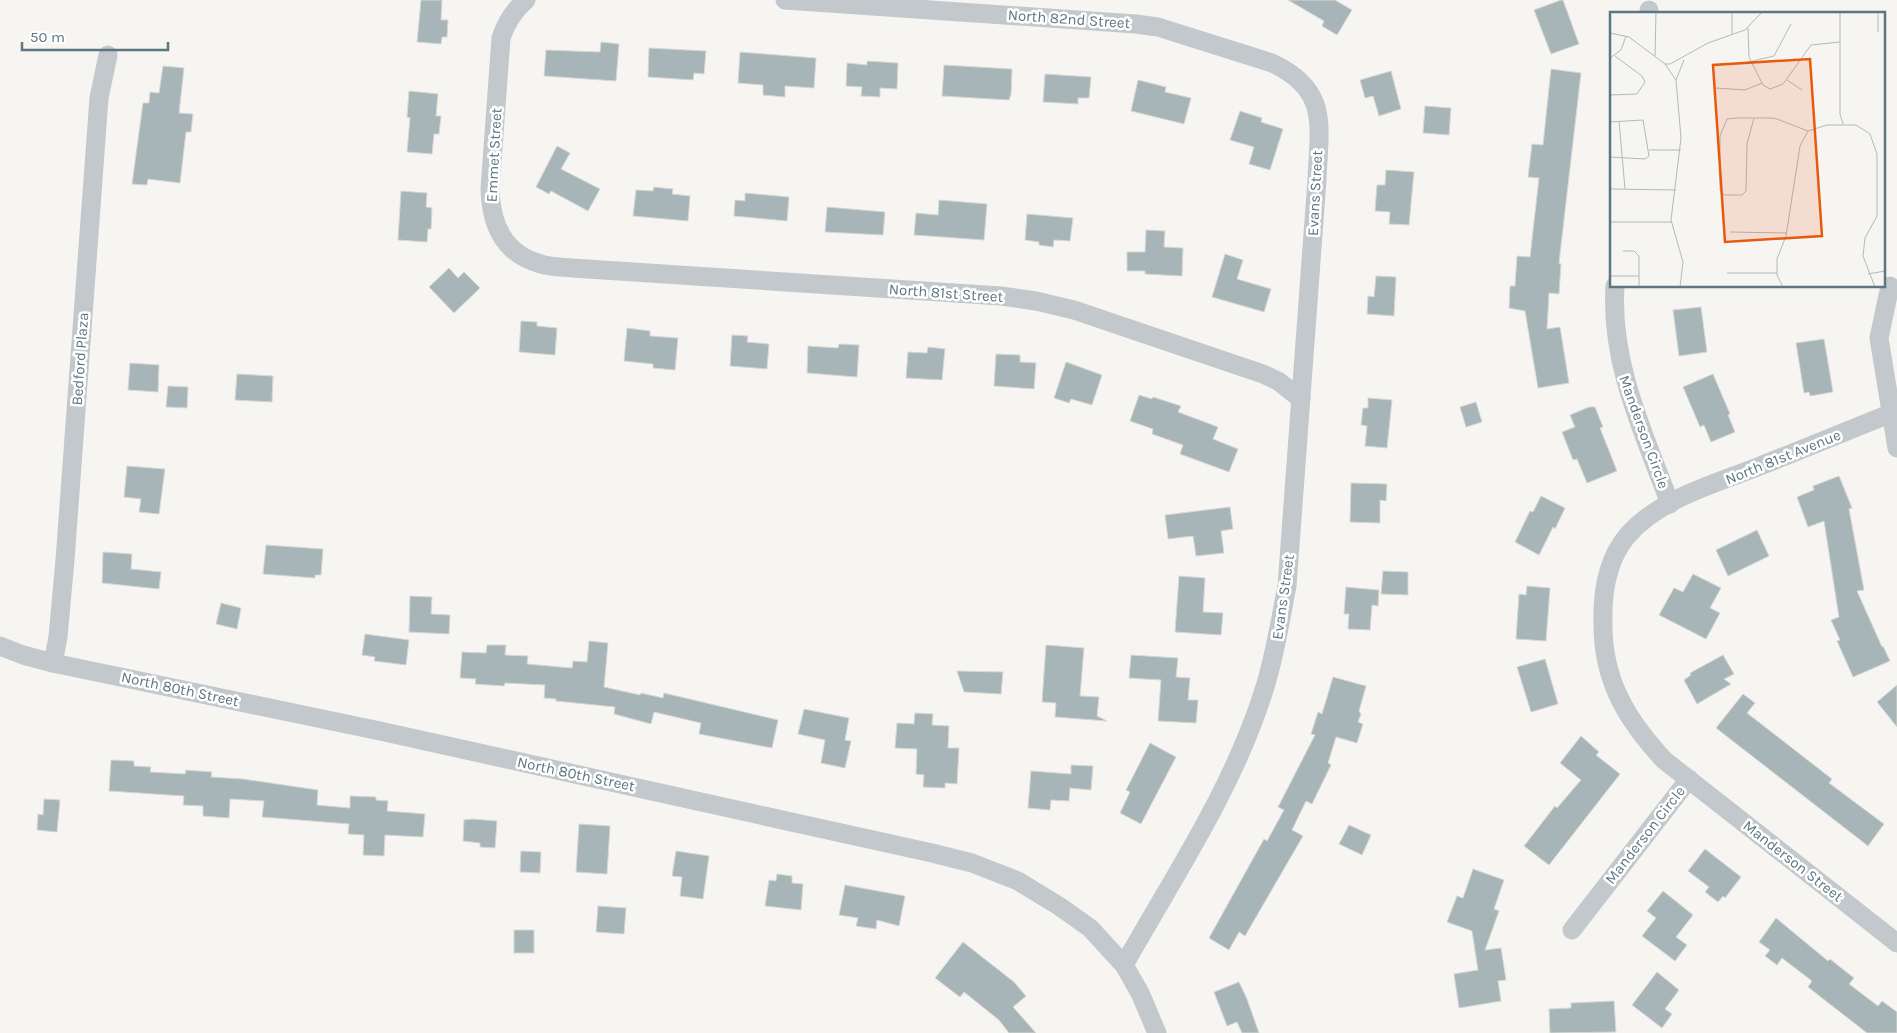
<svg xmlns="http://www.w3.org/2000/svg" width="1897" height="1033" font-family="Karla,sans-serif">
	<style>
		.building { fill: #a8b5b8; stroke: #d7d7d4 }
		.lines { fill: none; stroke-linecap: round; stroke-linejoin: round }
		.minor { stroke: #c2c8cb; stroke-width: 19 }
		.labels { text-anchor: middle; dominant-baseline: central; stroke-width: 5; stroke-linejoin: round; paint-order: stroke }
		.street-label { font-size: 15px; fill: #5d7680; stroke: #fff }
		.inset-road { fill: none; stroke: #b0babd; stroke-width: 1 }
		.view { fill: #e8590c; fill-opacity: 0.15; stroke: #e8590c; stroke-width: 2.5 }
		.inset-edge { fill: none; stroke: #5d7680; stroke-width: 2.5 }
	</style>
	<rect width="100%" height="100%" fill="#f6f5f2"/>
	<g class="building">
		<path d="M421 0H442L441 20H448L447 37H442L441 44 417 42Z"/>
		<path d="M1288 0H1335L1352 10 1337 35 1322 26 1324 21Z"/>
		<path d="M1561 0H1563L1579 44 1551 54 1534 10Z"/>
		<path d="M601 42 619 44 616 81 544 76 546 50 600 52Z"/>
		<path d="M649 48 706 51 704 74 694 73 693 80 648 77Z"/>
		<path d="M740 52 816 58 814 88 785 86V97L763 95V85L738 83Z"/>
		<path d="M867 61 898 63 897 89 880 88V97L861 96 862 87 846 86 847 63 867 65Z"/>
		<path d="M944 65 1012 69 1011 94 1009 100 942 96Z"/>
		<path d="M163 66 184 68 179 113 193 114 191 132H186L180 183 148 179 147 185 132 184 143 103H149L150 92 159 93Z"/>
		<path d="M1551 69 1581 73 1559 263 1561 264 1559 294 1549 293 1547 329 1560 327 1569 383 1538 388 1525 311 1509 308 1510 286H1515L1517 256 1530 257 1539 178 1528 177 1532 144 1543 145Z"/>
		<path d="M1391 71 1401 109 1379 116 1373 96 1365 98 1360 80Z"/>
		<path d="M1045 74 1091 77 1089 98H1078V104L1043 102Z"/>
		<path d="M1138 80 1166 87 1165 92 1191 98 1184 124 1131 111Z"/>
		<path d="M409 91 438 94 436 116H441L439 134H434L432 154 407 152 410 118 407 117Z"/>
		<path d="M1425 106 1451 108 1449 135 1423 133Z"/>
		<path d="M1240 111 1262 118 1261 122 1283 129 1270 170 1249 164 1254 147 1230 140Z"/>
		<path d="M557 146 570 153 561 169 600 189 588 211 551 191 549 194 536 187Z"/>
		<path d="M1386 170 1414 172 1409 225 1389 224 1390 212 1375 211 1377 185H1385Z"/>
		<path d="M654 187 673 189 672 194 690 196 688 221 633 216 636 190 653 191Z"/>
		<path d="M401 191 427 193 426 207 432 208 431 229H428L427 242 398 240Z"/>
		<path d="M745 193 789 197 787 221 734 216 735 200 745 201Z"/>
		<path d="M939 200 987 204 984 240 914 235 916 213 938 215Z"/>
		<path d="M827 207 885 212 883 235 825 232Z"/>
		<path d="M1027 214 1073 218 1070 241 1054 240 1053 247 1039 245V242L1025 240Z"/>
		<path d="M1146 230 1165 231 1164 247 1183 248 1182 276 1145 274V271H1127V252H1145Z"/>
		<path d="M1225 254 1243 260 1237 279 1271 289 1264 312 1212 297Z"/>
		<path d="M449 268 458 278 464 272 480 288 454 313 429 287Z"/>
		<path d="M1376 276 1396 277 1394 316 1367 314 1368 296 1374 297Z"/>
		<path d="M1701 307 1707 352 1679 356 1673 310Z"/>
		<path d="M521 321 537 322V326L557 328 555 355 519 352Z"/>
		<path d="M627 328 650 331V336L678 338 675 370 653 368V364L624 361Z"/>
		<path d="M732 335 748 336 747 342 769 344 767 369 730 366Z"/>
		<path d="M1824 339 1833 392 1810 396 1809 392 1804 393 1796 343Z"/>
		<path d="M839 344 859 345 857 377 807 373 808 346 838 348Z"/>
		<path d="M928 347 945 349 942 380 906 378 908 352 927 353Z"/>
		<path d="M996 354 1020 355V362L1036 363 1034 389 994 386Z"/>
		<path d="M1066 362 1102 375 1092 405 1071 399 1069 403 1054 398Z"/>
		<path d="M130 363 159 365 158 392 128 390Z"/>
		<path d="M237 374 273 376 272 402 235 400Z"/>
		<path d="M1713 374 1730 414 1728 415 1735 432 1711 442 1704 425 1700 427 1683 387Z"/>
		<path d="M168 386 188 387 187 408 166 407Z"/>
		<path d="M1139 395 1152 399 1153 397 1181 406 1178 412 1218 427 1213 439 1238 449 1229 472 1180 454 1183 445 1152 434 1153 429 1130 421Z"/>
		<path d="M1368 398 1392 400 1387 448 1365 446 1367 426 1361 425 1363 408H1368Z"/>
		<path d="M1476 402 1482 422 1466 427 1460 407Z"/>
		<path d="M1589 407H1595L1603 427 1600 428 1617 471 1587 483 1577 459 1573 460 1562 432 1575 427 1570 415Z"/>
		<path d="M127 466 165 469 159 514 139 512 141 499 124 497Z"/>
		<path d="M1839 476 1852 508 1849 509 1864 590 1857 591 1882 647 1883 646 1890 661 1853 677 1837 641 1840 640 1831 620 1839 617 1824 521 1808 527 1797 497 1814 490 1813 486Z"/>
		<path d="M1351 483 1387 484 1386 501 1380 500V523L1350 522Z"/>
		<path d="M1541 496 1565 508 1555 529 1553 527 1539 555 1515 542 1530 511 1533 512Z"/>
		<path d="M1230 507 1233 529 1221 531 1224 553 1196 556 1193 536 1168 539 1165 515Z"/>
		<path d="M1757 530 1769 556 1728 576 1716 550Z"/>
		<path d="M266 545 323 549 321 575H315V578L263 574Z"/>
		<path d="M103 552 132 554 131 569 161 572 159 589 102 583Z"/>
		<path d="M1383 571 1408 572V595L1381 594Z"/>
		<path d="M1693 574 1721 588 1710 608 1720 613 1706 639 1659 615 1674 588 1683 592Z"/>
		<path d="M1179 576 1205 578 1203 612 1223 613 1221 635 1175 632Z"/>
		<path d="M1527 586 1550 588 1546 641 1516 639 1519 594 1526 595Z"/>
		<path d="M1346 587 1379 590 1378 606 1372 605 1370 630 1348 629 1349 614H1344Z"/>
		<path d="M410 596 432 597 431 614 450 615 449 634 409 632Z"/>
		<path d="M221 603 241 608 237 629 216 624Z"/>
		<path d="M365 634 409 640 406 665 374 661 375 657 362 655Z"/>
		<path d="M589 641 608 643 604 687 640 695 641 693 663 698 664 693 778 720 772 748 699 734 701 723 654 712 651 724 614 714 615 707 556 701V699L544 698 545 685 505 683 504 686 475 684 476 679 460 678 462 652 486 653 487 645H506L505 655 528 656 527 664 572 668 573 661 587 662Z"/>
		<path d="M1046 645 1084 648 1080 696 1099 697 1097 716 1107 721 1055 717 1056 703 1042 702Z"/>
		<path d="M1131 655 1178 658 1176 677 1190 678 1188 700H1198L1196 723 1158 721 1161 680 1129 678Z"/>
		<path d="M1723 655 1734 674 1724 679 1731 684 1697 704 1684 680 1691 675 1690 673Z"/>
		<path d="M1545 659 1558 704 1531 712 1517 667Z"/>
		<path d="M957 671 1003 672 1001 694 964 692Z"/>
		<path d="M1333 677 1366 686 1359 711 1361 714 1358 722 1363 724 1357 743 1336 737 1328 763 1331 765 1312 804 1306 801 1292 830 1303 836 1245 936 1239 932 1229 950 1209 938 1264 839 1267 841 1284 810 1278 807 1315 735 1311 734 1318 712 1322 714Z"/>
		<path d="M1897 685V727L1877 702Z"/>
		<path d="M1743 694 1755 703 1747 713 1832 779 1829 783 1884 824 1868 846 1716 728Z"/>
		<path d="M804 709 849 718 845 740 851 741 845 768 821 763 825 740 798 734Z"/>
		<path d="M915 713 933 714 932 725 949 726 948 748H959L957 784 945 783V788L923 787 924 775 916 774 917 749 895 748 897 723 914 724Z"/>
		<path d="M1581 736 1599 752 1596 755 1620 774 1549 865 1524 846 1555 806 1557 808 1581 780 1560 763Z"/>
		<path d="M1150 743 1176 757 1141 824 1120 813 1130 792 1126 790Z"/>
		<path d="M111 760 134 761V766L151 767 150 772 185 774 186 770 212 772 211 777 243 779 318 790 317 805 350 808V796L376 797V800L388 801 387 811 425 814 423 837 385 835 384 856 363 855 364 835 348 834 349 824 262 817 264 801 230 799 229 818 203 816V806L183 805 184 796 109 791Z"/>
		<path d="M1071 765 1093 766 1091 790 1070 788 1069 801 1051 800 1050 810 1028 808 1031 771 1071 774Z"/>
		<path d="M44 799 60 800 57 832 37 830 38 814 43 815Z"/>
		<path d="M473 819 497 821 495 848 480 847V843L463 841 464 820Z"/>
		<path d="M579 824 610 826 607 874 576 872Z"/>
		<path d="M1349 825 1371 835 1362 855 1339 844Z"/>
		<path d="M1705 849 1741 877 1725 898 1723 896 1718 902 1705 892 1709 887 1688 871Z"/>
		<path d="M521 851 541 852 540 873 520 872Z"/>
		<path d="M676 851 709 856 703 899 680 896 682 877 672 876Z"/>
		<path d="M1473 869 1504 880 1494 909 1499 911 1485 950 1501 948 1506 980 1498 981 1501 1001 1459 1008 1454 974 1478 970 1472 931 1447 922 1457 896 1463 898Z"/>
		<path d="M777 874 792 876V883L803 884 801 910 765 906 769 880 776 881Z"/>
		<path d="M845 885 905 896 899 926 877 920 876 929 856 926 858 918 839 915Z"/>
		<path d="M1663 891 1693 915 1676 937 1687 945 1675 961 1642 936 1656 918 1647 911Z"/>
		<path d="M598 906 626 908 624 934 596 932Z"/>
		<path d="M1776 918 1828 961 1830 959 1854 978 1849 984 1878 1006 1882 1001 1897 1012V1033H1867L1808 987 1812 981 1782 958 1777 965 1765 956 1770 950 1759 942Z"/>
		<rect x="514" y="930" width="20" height="23"/>
		<path d="M963 942 1014 982 1026 996 1013 1007 1036 1033H1009L999 1020 964 992 960 997 935 978Z"/>
		<path d="M1657 972 1679 990 1665 1009 1672 1014 1662 1028 1632 1005Z"/>
		<path d="M1239 982 1247 999 1259 1033H1242L1237 1022 1227 1026 1214 992Z"/>
		<path d="M1614 1001 1616 1032 1550 1033 1549 1009 1571 1008V1003Z"/>
	</g>
	<g class="lines">
		<g class="minor">
			<path d="M526 0C513 11 506 23 501 38L490 189C491 225 504 254 541 264 550 267 561 267 572 268L1001 296 1036 301 1074 310 1263 374 1278 381 1301 399"/>
			<path d="M785 0 1136 24 1158 27 1272 63C1330 90 1319 126 1317 180L1287 586C1280 621 1275 656 1264 690 1233 789 1174 876 1124 965L1140 993 1157 1033"/>
			<path d="M1649 14V10"/>
			<path d="M1615 286C1610 364 1644 433 1670 504"/>
			<path d="M1890 286 1879 338 1897 448"/>
			<path d="M1897 411C1851 429 1806 448 1760 466 1715 484 1660 498 1627 536 1607 560 1602 595 1603 625 1603 681 1627 720 1664 760L1897 943"/>
			<path d="M0 646 23 655 53 663 380 731 932 853 972 863 1018 881 1059 906 1090 928 1124 965"/>
			<path d="M53 663 58 637 65 560 99 98 108 55"/>
			<path d="M1572 930 1689 779"/>
		</g>
	</g>
	<g class="labels">
		<g class="street-label">
			<text transform="translate(1069 19) rotate(4)">North 82nd Street</text>
			<text transform="translate(494 155) rotate(-87)">Emmet Street</text>
			<text transform="translate(1315 193) rotate(-87)">Evans Street</text>
			<text transform="translate(946 293) rotate(4)">North 81st Street</text>
			<text transform="translate(80 359) rotate(-86)">Bedford Plaza</text>
			<text transform="translate(1644 432) rotate(70)">Manderson Circle</text>
			<text transform="translate(1783 457) rotate(-22)">North 81st Avenue</text>
			<text transform="translate(1283 597) rotate(-82)">Evans Street</text>
			<text transform="translate(180 689) rotate(12)">North 80th Street</text>
			<text transform="translate(576 774) rotate(12)">North 80th Street</text>
			<text transform="translate(1645 835) rotate(-52)">Manderson Circle</text>
			<text transform="translate(1793 861) rotate(38)">Manderson Street</text>
		</g>
	</g>
	<g transform="translate(1610 12)">
		<rect width="275" height="275" fill="#f6f5f2"/>
		<path class="inset-road" d="M230 0V102L233 112M138 16 139 45 153 73 160 77 173 72 201 33 230 30M268 20V0M0 21 19 25 55 52H60L98 31 135 18 152 0M122 23V0M45 44 46 0M0 46 11 38 16 24M55 52 66 68 71 126 61 208 73 250 70 275M130 52 164 44 181 12M66 68 74 48M177 68 192 78M106 76 135 78 152 71M0 83 27 82 35 70 32 64 5 44M144 106 137 132 136 179 132 183H114L110 178V124L117 107 127 106H162L167 107 198 119 217 113H246L260 122 267 142V204L255 226 253 244 265 275M9 109 15 177M0 110 33 108 39 144 35 147 0 145M39 138H71M1 177 66 178M1 210H61M120 220 177 221M13 239H24L29 244V275M117 261H167M258 262 275 259M0 264H29M173 275 167 263V247L176 224 190 134 198 119"/>
		<path class="view" d="M200 47 212 224 115 230 103 53Z"/>
		<rect width="275" height="275" class="inset-edge"/>
	</g>
	<path d="M22 42v8h146v-8" fill="none" stroke="#5d7680" stroke-width="2.5"/>
	<text x="30" y="42" font-size="15" fill="#5d7680" stroke="#ffffff" stroke-width="4" paint-order="stroke">50 m</text>
</svg>
